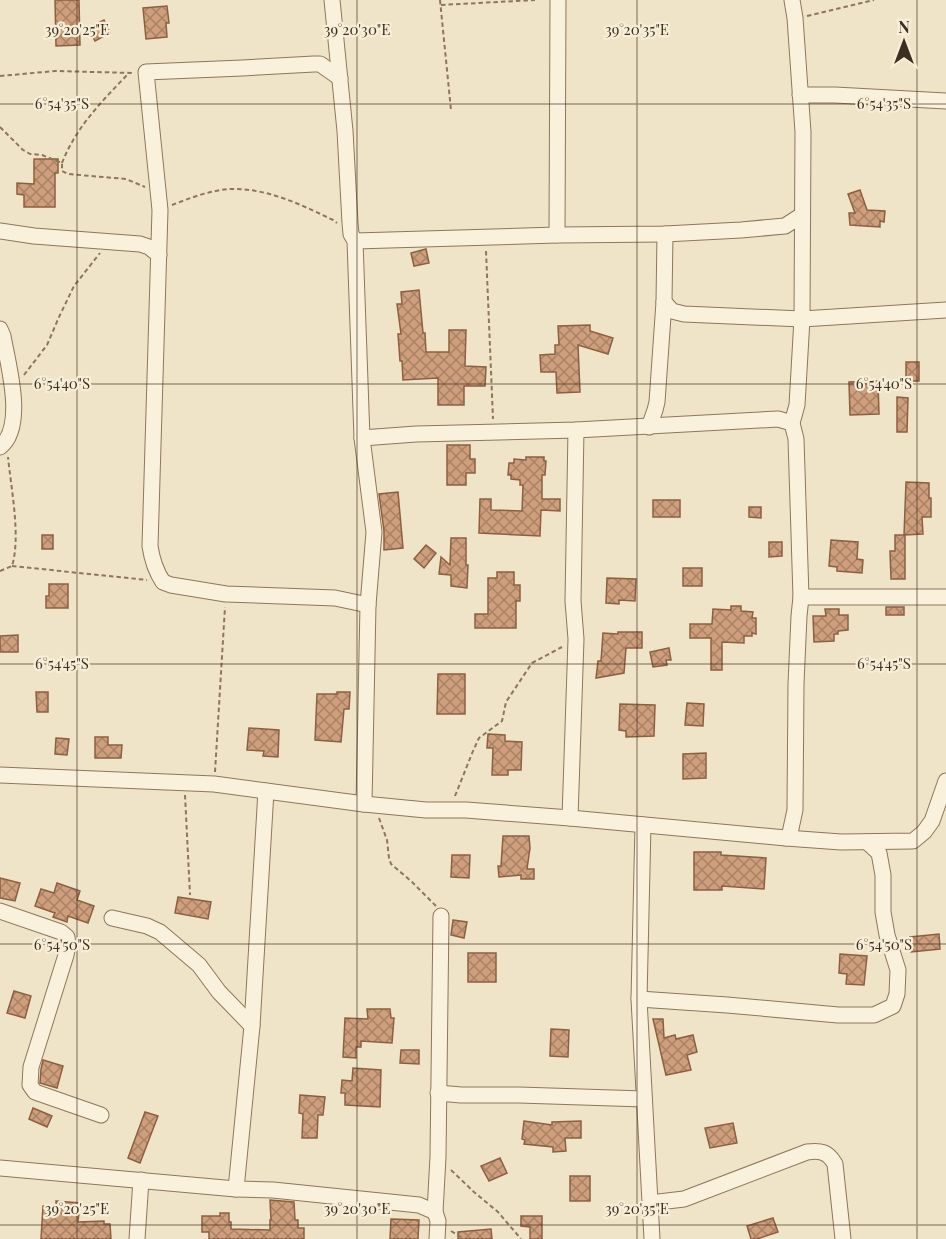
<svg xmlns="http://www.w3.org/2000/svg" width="946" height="1239" font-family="'Playfair Display',serif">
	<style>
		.building { fill: url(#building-cross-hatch); stroke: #8d5f41; stroke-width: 1.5 }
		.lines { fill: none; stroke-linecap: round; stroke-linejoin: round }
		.minor-casing { stroke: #8d765c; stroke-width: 17 }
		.path { stroke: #8d765c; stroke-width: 2; stroke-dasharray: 4.5 3; stroke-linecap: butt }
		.minor { stroke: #faf1dc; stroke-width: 15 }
		.ticks { fill: none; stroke: #3d2e20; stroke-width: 1.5; stroke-opacity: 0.45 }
		.ticks-label { font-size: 15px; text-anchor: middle; fill: #3d2e20; stroke: #f7eed8; stroke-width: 4.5; stroke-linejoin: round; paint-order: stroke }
	</style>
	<defs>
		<pattern id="building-cross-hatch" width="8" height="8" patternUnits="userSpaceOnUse" patternTransform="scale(1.5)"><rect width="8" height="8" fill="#cf9f7d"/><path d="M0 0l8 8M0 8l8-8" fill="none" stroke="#a98266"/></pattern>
	</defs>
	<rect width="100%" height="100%" fill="#f0e4c8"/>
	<g class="building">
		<path d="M55 0H79L80 45 56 46Z"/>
		<path d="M167 6 169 23H166L167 37 146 39 143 8Z"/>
		<path d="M104 20 110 33 95 41 88 28Z"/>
		<path d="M34 159H58V173H55V207H24V195L17 194V183L34 184Z"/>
		<path d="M860 190 867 210 885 211 884 222 880 221V227L850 225 849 213H855L848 194Z"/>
		<path d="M426 249 429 263 414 266 411 253Z"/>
		<path d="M419 290 423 333H425L426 352H449V330H466L465 366 486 367 485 386H464V405H438V378L403 380 402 361H400L398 334H401L397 304H402L401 292Z"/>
		<path d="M590 325V331L613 338 608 354 578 345 580 392 557 393 556 372H541L540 355 555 354V345H559L558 326Z"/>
		<rect x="906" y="362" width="13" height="19"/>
		<path d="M878 381 879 414 850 415 849 382Z"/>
		<path d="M897 397 908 398 907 432H897Z"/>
		<path d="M447 445H470V459H475V473H466V485H447Z"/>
		<path d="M526 457H544V461H546L545 475H542V499H560V511L541 510 540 536 479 533 480 499H491V510L522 511 523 485H520V480L511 479V475H508L509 463H514V459L526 460Z"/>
		<path d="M906 482 929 483V498H931V517H922L923 534 904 535Z"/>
		<path d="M398 492 403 548 384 550V531L379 494Z"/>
		<rect x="653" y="500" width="27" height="17"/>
		<path d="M749 507H761V518L749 517Z"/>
		<rect x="42" y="535" width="11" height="14"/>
		<path d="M895 535H905V579H891L890 551H895Z"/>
		<path d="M451 538H466V565H468L467 588 451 586V575L439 574 441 557 450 565Z"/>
		<path d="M831 540 858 542 857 559 863 560 862 573 837 571V567L829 566Z"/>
		<path d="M769 542H782V556L769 557Z"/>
		<path d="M426 545 436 553 424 568 414 559Z"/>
		<rect x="683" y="568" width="19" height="18"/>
		<path d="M497 572H514V585H520V601H516V628H475V614H488V578H497Z"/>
		<path d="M607 578 636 579 635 601 619 600V604L606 603Z"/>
		<path d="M49 584H68V608H46V596H49Z"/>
		<path d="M731 606H741V611L753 612 752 618H756V634L752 633V636H744V643L722 642V670H711V638H690V624H712L713 609 731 610Z"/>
		<rect x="886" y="607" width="18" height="8"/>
		<path d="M825 609H839V615H848V630L838 631V634H834V641L814 642 813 616H826Z"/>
		<path d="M618 632H642V648H626L624 673 596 678 598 661H601L603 633 618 634Z"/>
		<path d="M18 635V652H0V636Z"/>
		<path d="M669 648 671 660H666L667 665 653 667 650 652Z"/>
		<path d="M438 674H465V714H437Z"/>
		<path d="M36 692H48V712H37Z"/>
		<path d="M337 692H350L349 709H344L341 742 315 740 317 694H337Z"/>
		<path d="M687 703 704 704 703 726 685 725Z"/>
		<path d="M620 704 655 705 654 736 626 737V731L619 730Z"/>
		<path d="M249 728 279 730 278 757 263 756 264 751 247 750Z"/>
		<path d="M488 734 505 735V741L522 742 521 770H508V775H492L493 748H487Z"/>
		<path d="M95 737H108V745H122L121 758H95Z"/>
		<path d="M56 738 69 739 67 755 55 754Z"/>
		<path d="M706 753V778L683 779V754Z"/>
		<path d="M503 836H529L530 848 527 869H534V879H521V875L499 877 498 866H501Z"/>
		<path d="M694 852H721V855L766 858 764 889 722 886V890H694Z"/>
		<path d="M452 855H470L469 878 451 877Z"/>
		<path d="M0 878 20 883 15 901 0 898Z"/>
		<path d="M57 883 80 891 77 900 94 906 88 923 68 916 67 922 53 917 55 913 35 906 41 889 54 893Z"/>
		<path d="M178 897 211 902 208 919 175 913Z"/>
		<path d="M453 920 467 922 464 938 451 935Z"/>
		<path d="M939 934 940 949 911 952 910 937Z"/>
		<rect x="468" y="953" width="28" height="29"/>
		<path d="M840 954 867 956 864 985 846 984 847 974 839 973Z"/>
		<path d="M14 991 31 996 25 1018 7 1013Z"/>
		<path d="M367 1009H390L391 1018H394L392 1043 361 1041V1047H356V1058L343 1057 345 1018 368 1019Z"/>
		<path d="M653 1019H663L664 1038 675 1035 676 1039 693 1035 697 1052 687 1055 691 1070 666 1075Z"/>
		<path d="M551 1029 569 1030 568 1057 550 1056Z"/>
		<path d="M401 1050H419V1064L400 1063Z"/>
		<path d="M43 1060 63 1066 57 1088 40 1083 41 1069Z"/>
		<path d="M353 1068 381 1070 380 1107 345 1105V1093H341L342 1080 352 1081Z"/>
		<path d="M300 1095 325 1097 323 1115H318L317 1138H302L303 1114 299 1113Z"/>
		<path d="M33 1108 52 1116 47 1127 29 1119Z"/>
		<path d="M145 1112 158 1116 140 1163 128 1158Z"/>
		<path d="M524 1121 552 1125V1122L581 1121V1138H565L566 1151 553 1152V1147L524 1144 525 1140 522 1139Z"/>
		<path d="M733 1123 737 1143 710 1148 705 1128Z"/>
		<path d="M500 1158 507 1173 489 1181 481 1166Z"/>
		<rect x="570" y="1176" width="20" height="25"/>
		<path d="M270 1200 294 1202 295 1220H298V1228H304V1239H209V1232H202V1216H220V1213H229V1222H231V1229L270 1230V1220H271Z"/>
		<path d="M56 1201 80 1203 78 1222 104 1221V1224H110L111 1239H41L43 1206 56 1207Z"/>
		<path d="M521 1216H542V1239H530V1227L521 1226Z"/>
		<path d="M773 1218 778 1232 757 1239H751L747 1226Z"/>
		<path d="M391 1219 419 1220 418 1239H390Z"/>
		<path d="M491 1229 492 1239H458V1232Z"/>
	</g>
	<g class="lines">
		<g class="minor-casing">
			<g id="minor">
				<path d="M332 0 345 131 350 223 351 234 355 241 362 438 374 532 368 605 364 804"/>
				<path d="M340 78 320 64H314L242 68 146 72 160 210 150 546C152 560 155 570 163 582L171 585 226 594 335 598 368 605"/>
				<path d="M800 95H835L946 101"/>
				<path d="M0 231 34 236 140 244 149 247 159 255"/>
				<path d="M557 235 558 0"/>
				<path d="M355 241 557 235 665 234 741 230 785 226 802 215"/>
				<path d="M664 302 672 311 684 314 802 319 946 310"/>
				<path d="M0 329 3 336C8 364 26 427 0 447"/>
				<path d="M649 427 655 410 657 402 664 302 665 234"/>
				<path d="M362 438 416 434 576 430 778 419 792 423"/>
				<path d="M801 597H946"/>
				<path d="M0 775 214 784 364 804 426 810H466L570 818 786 838 841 842 913 841 924 832 932 821 946 781"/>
				<path d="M570 818 576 639 573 601 576 430"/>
				<path d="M643 825 639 999 652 1239"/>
				<path d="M786 838 790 833 795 810 796 684 799 616 801 597 796 439 792 423 797 405 802 319 803 132 795 18 792 0"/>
				<path d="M0 911 61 932 67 937 68 945 66 955 31 1067 30 1085 35 1092 101 1115"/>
				<path d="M112 918 147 926 160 932 199 965 219 992 252 1026"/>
				<path d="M639 999 727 1005 838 1015H874L893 1006 897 994 898 970 887 935 883 912V875L879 853 867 842"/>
				<path d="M438 1093 461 1095H519L644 1099"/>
				<path d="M0 1168 236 1189 273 1190 419 1205 435 1212 438 1221 437 1239"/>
				<path d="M236 1189 252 1026 266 791"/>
				<path d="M650 1203 684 1199 807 1152C821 1150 828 1152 835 1164L843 1239"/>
				<path d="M435 1212 438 1157 441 916"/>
				<path d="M137 1239 141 1180"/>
			</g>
		</g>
		<g class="path">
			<path d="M440 0 451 110"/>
			<path d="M441 5 535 0"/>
			<path d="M807 16 874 0"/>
			<path d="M0 76 55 71 134 73"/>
			<path d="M0 127 23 150 30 154 42 155 62 163V171L68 174 126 179 145 187"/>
			<path d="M62 163C76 127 103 100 129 73"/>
			<path d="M172 205C190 198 211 190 231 189 267 188 302 205 333 220L337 223"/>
			<path d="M486 251 493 419"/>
			<path d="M24 375 47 345 59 317 74 286 100 253"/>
			<path d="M12 566 147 580"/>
			<path d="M0 571 12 566C21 537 11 488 8 457"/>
			<path d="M215 772 225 607"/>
			<path d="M185 795 190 895"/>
			<path d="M455 796 473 751 479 738 502 721 506 702 532 663 562 647"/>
			<path d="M379 818 387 840 389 858 391 864 411 881 436 906"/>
			<path d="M451 1170 474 1192 498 1212 521 1239"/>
			<path d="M451 1231 464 1239"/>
		</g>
		<use href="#minor" class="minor"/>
	</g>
	<path class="ticks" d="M77 0V1239M357 0V1239M637 0V1239M917 0V1239M0 104H946M0 384H946M0 664H946M0 944H946M0 1225H946"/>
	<g class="ticks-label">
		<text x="77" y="35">39°20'25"E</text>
		<text x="357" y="35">39°20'30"E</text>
		<text x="637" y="35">39°20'35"E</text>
		<text x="62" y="109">6°54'35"S</text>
		<text x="884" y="109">6°54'35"S</text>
		<text x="62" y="389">6°54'40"S</text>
		<text x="884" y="389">6°54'40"S</text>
		<text x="62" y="669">6°54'45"S</text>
		<text x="884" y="669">6°54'45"S</text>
		<text x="62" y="950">6°54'50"S</text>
		<text x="884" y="950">6°54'50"S</text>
		<text x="77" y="1214">39°20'25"E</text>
		<text x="357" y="1214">39°20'30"E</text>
		<text x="637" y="1214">39°20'35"E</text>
	</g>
	<g transform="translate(904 42)" stroke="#f7eed8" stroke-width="4.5" paint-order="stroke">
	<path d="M0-4.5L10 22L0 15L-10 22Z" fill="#3d2e20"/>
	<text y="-9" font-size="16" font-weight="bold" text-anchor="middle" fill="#3d2e20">N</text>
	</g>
</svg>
